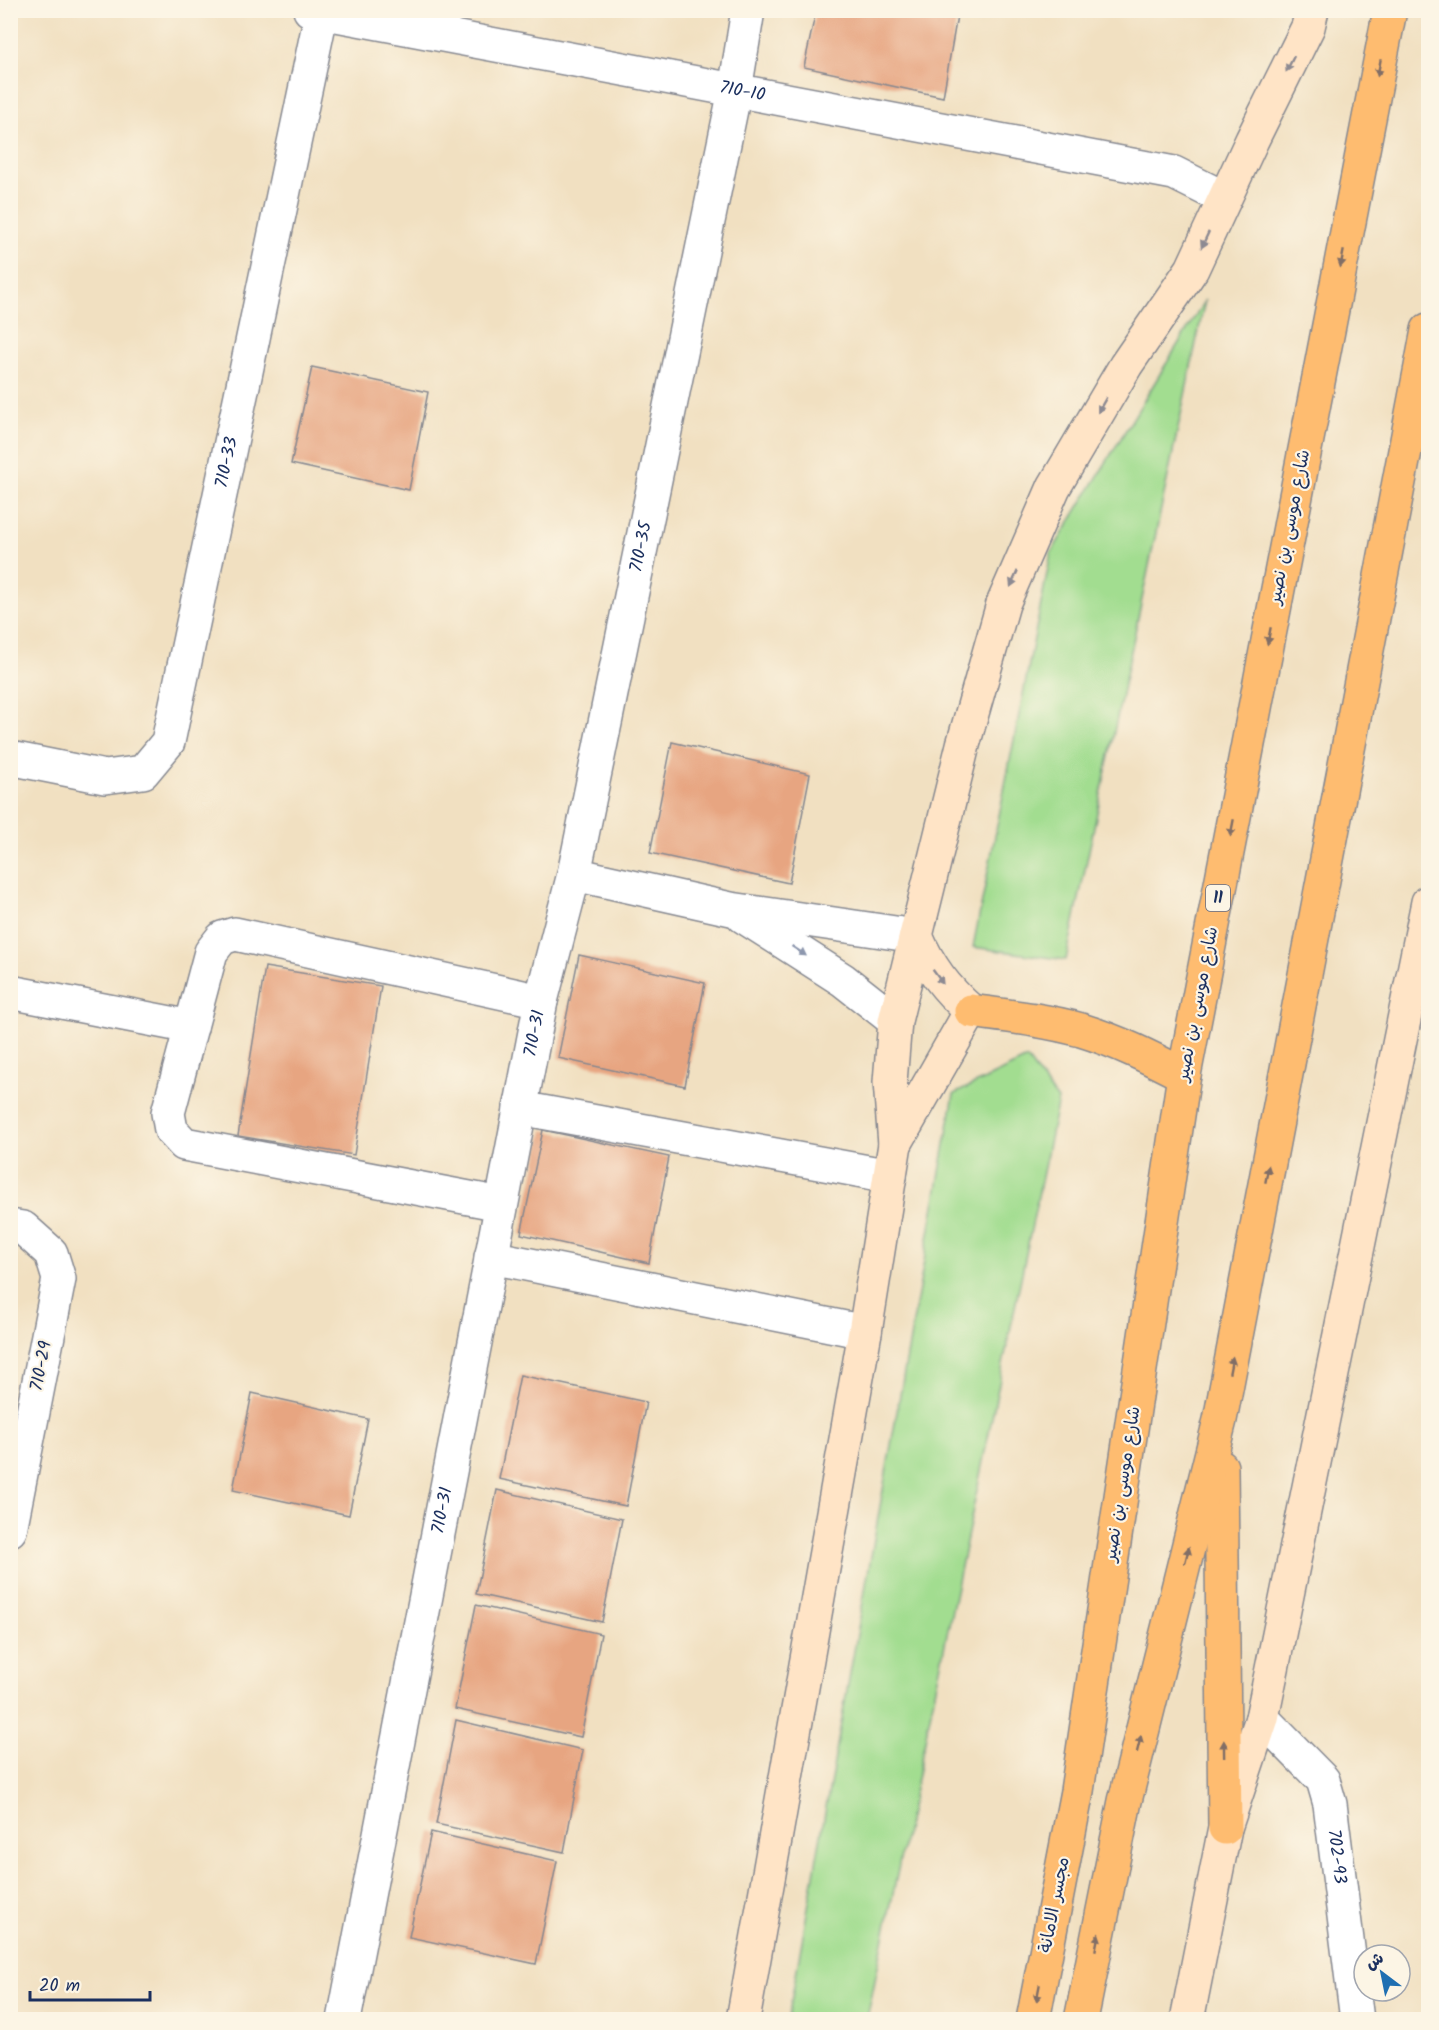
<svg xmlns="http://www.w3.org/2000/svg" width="1439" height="2030" font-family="Kalam,'Playpen Sans Arabic',sans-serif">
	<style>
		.green { fill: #a2dd90; stroke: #5e8677; stroke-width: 1.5 }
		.building { fill: #e7a581 }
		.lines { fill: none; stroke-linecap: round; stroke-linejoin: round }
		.street-casing { stroke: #868890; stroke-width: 36 }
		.secondary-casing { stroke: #868890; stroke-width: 36 }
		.primary-casing { stroke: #868890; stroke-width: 36 }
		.street { stroke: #fff; stroke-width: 33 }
		.secondary { stroke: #ffe4c6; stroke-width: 33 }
		.primary { stroke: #febc70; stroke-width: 33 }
		.oneway { fill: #8d8a92 }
		.oneway2 { fill: #816e66 }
		.oneway3 { fill: #8d97ae }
		.labels { text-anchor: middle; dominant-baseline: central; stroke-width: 4.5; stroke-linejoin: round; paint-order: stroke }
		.shield { fill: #fcf5e5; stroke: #5e6a86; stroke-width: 1.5 }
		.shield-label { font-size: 16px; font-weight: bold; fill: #1b2f5e }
		.street-label { font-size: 18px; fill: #1b2f5e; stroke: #fcf5e5 }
	</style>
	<rect width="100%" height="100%" fill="#fcf5e5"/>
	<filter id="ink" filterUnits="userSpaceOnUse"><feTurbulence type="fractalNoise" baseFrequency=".0167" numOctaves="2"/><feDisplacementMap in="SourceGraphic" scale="12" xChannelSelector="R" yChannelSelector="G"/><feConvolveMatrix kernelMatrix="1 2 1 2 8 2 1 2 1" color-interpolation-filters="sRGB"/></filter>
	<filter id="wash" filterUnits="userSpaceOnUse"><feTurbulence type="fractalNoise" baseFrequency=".008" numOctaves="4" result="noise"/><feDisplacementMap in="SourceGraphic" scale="24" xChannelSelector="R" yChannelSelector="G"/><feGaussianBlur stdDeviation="1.35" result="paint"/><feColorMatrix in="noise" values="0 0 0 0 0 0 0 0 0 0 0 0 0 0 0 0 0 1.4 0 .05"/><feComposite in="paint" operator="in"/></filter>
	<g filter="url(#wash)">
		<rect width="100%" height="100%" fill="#f1e0c1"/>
		<g class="green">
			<path d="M1205 300 1066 960 973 947 1051 553Z"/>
			<path d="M1027 1059 1058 1100 867 2019H788L954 1094Z"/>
		</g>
		<g id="blocks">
			<g class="building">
				<path d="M816 10H958L943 97 804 67Z"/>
				<path d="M312 367 428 392 409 490 291 464Z"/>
				<path d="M672 742 810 774 789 883 650 853Z"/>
				<path d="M579 955 705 983 685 1086 558 1058Z"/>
				<path d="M265 967 381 986 354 1155 238 1136Z"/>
				<path d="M543 1130 669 1157 649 1263 521 1234Z"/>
				<path d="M520 1375 646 1402 626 1506 499 1479Z"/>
				<path d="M252 1393 368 1419 349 1515 233 1490Z"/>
				<path d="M497 1490 622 1519 602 1622 476 1594Z"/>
				<path d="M476 1605 601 1634 581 1737 455 1709Z"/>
				<path d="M456 1720 583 1750 564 1852 436 1824Z"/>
				<path d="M431 1832 557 1861 536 1964 409 1937Z"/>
			</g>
		</g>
	</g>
	<g filter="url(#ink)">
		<use href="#blocks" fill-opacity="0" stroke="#868890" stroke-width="1.5"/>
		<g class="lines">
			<g class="street-casing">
				<g id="street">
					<path id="s1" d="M310 10 1174 173 1224 198"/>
					<path id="s2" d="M10 758 105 777 143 772 168 742 322 10"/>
					<path d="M574 874 731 909 916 936"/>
					<path d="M743 916 843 980 895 1021"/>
					<path d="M10 992 191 1027 211 952 222 938 235 934 541 1001"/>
					<path d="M191 1027 168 1113 171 1130 184 1144 501 1204"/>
					<path d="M520 1108 890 1176"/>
					<path d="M10 1226 23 1228 51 1253 59 1279 10 1530"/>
					<path d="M491 1257 865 1332"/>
					<path id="s3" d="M1262 1718 1323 1780 1330 1804 1357 2020"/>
					<path id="s4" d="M344 2020 541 1001 574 874 735 90 748 10"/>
				</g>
			</g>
			<g class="secondary-casing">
				<g id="secondary">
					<path d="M895 1144 971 1011C946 989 929 967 916 936"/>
					<path d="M743 2020 865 1332 895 1144 890 1082 895 1021 963 745 1003 604 1054 487 1126 365 1192 269 1252 140 1308 27 1312 10"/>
					<path d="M1187 2020 1225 1828 1262 1718 1428 902"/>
				</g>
			</g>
			<g class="primary-casing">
				<g id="primary">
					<path d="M971 1011C1008 1016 1045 1020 1081 1030 1117 1041 1151 1058 1184 1075"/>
					<path d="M1221 1467 1225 1828"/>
					<path d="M1033 2020 1077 1791 1184 1075 1390 10"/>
					<path d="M1081 2020 1125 1801 1220 1420 1428 330"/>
				</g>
			</g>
			<use href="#street" class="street"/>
			<use href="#secondary" class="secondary"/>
			<use href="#primary" class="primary"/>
		</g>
		<defs><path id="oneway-solid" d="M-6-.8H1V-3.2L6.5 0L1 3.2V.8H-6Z" transform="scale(1.5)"/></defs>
		<g class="oneway">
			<use href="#oneway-solid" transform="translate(1290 64) rotate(117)"/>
			<use href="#oneway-solid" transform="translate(1205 240) rotate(115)"/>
			<use href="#oneway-solid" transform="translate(1102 405) rotate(120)"/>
			<use href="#oneway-solid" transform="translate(1014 579) rotate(114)"/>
			<use href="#oneway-solid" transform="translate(938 977) rotate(54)"/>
		</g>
		<g class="oneway2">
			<use href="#oneway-solid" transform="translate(1379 68) rotate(101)"/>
			<use href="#oneway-solid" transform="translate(1342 259) rotate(101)"/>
			<use href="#oneway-solid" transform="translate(1269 636) rotate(101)"/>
			<use href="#oneway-solid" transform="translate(1232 828) rotate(101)"/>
			<use href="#oneway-solid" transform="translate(1267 1174) rotate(-79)"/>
			<use href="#oneway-solid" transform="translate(1231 1365) rotate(-79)"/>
			<use href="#oneway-solid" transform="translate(1187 1555) rotate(-76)"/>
			<use href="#oneway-solid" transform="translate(1139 1744) rotate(-76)"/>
			<use href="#oneway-solid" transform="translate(1224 1749) rotate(-91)"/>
			<use href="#oneway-solid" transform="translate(1097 1942) rotate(-79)"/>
			<use href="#oneway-solid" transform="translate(1038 1993) rotate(101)"/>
		</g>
		<use class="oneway3" href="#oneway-solid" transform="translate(799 951) rotate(34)"/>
	</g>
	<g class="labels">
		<rect class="shield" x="1206" y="885" width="24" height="26" rx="4.5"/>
		<g class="shield-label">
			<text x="1218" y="898">11</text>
		</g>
		<g class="street-label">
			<text stroke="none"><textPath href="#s1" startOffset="440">710-10</textPath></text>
			<text stroke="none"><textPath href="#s2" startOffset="460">710-33</textPath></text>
			<text transform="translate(1290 527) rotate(-79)">شارع موسى بن نصير</text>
			<text stroke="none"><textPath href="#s4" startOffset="1503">710-35</textPath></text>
			<text transform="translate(1198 1004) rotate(-79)">شارع موسى بن نصير</text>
			<text stroke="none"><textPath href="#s4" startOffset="1005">710-31</textPath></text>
			<text transform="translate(42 1366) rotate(-79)">710-29</text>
			<text transform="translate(1123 1484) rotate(-81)">شارع موسى بن نصير</text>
			<text stroke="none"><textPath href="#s4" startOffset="519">710-31</textPath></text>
			<text stroke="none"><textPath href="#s3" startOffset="165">702-93</textPath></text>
			<text transform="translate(1055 1905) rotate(-79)">مجسر الامانة</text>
		</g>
	</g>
	<rect width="1439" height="2030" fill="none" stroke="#fcf5e5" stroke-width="36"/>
	<g transform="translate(1382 1973) rotate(328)"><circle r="28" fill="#fcf5e5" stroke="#a2a6af" stroke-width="1.5"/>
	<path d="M0-4.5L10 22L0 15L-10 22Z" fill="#1f6fb2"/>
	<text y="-9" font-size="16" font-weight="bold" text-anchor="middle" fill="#1b2f5e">ش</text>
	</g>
	<path d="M30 1991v9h120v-9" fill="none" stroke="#1b2f5e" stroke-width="3"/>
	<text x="39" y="1991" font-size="18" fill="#1b2f5e" stroke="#fcf5e5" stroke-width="4.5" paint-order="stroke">20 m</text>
</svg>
